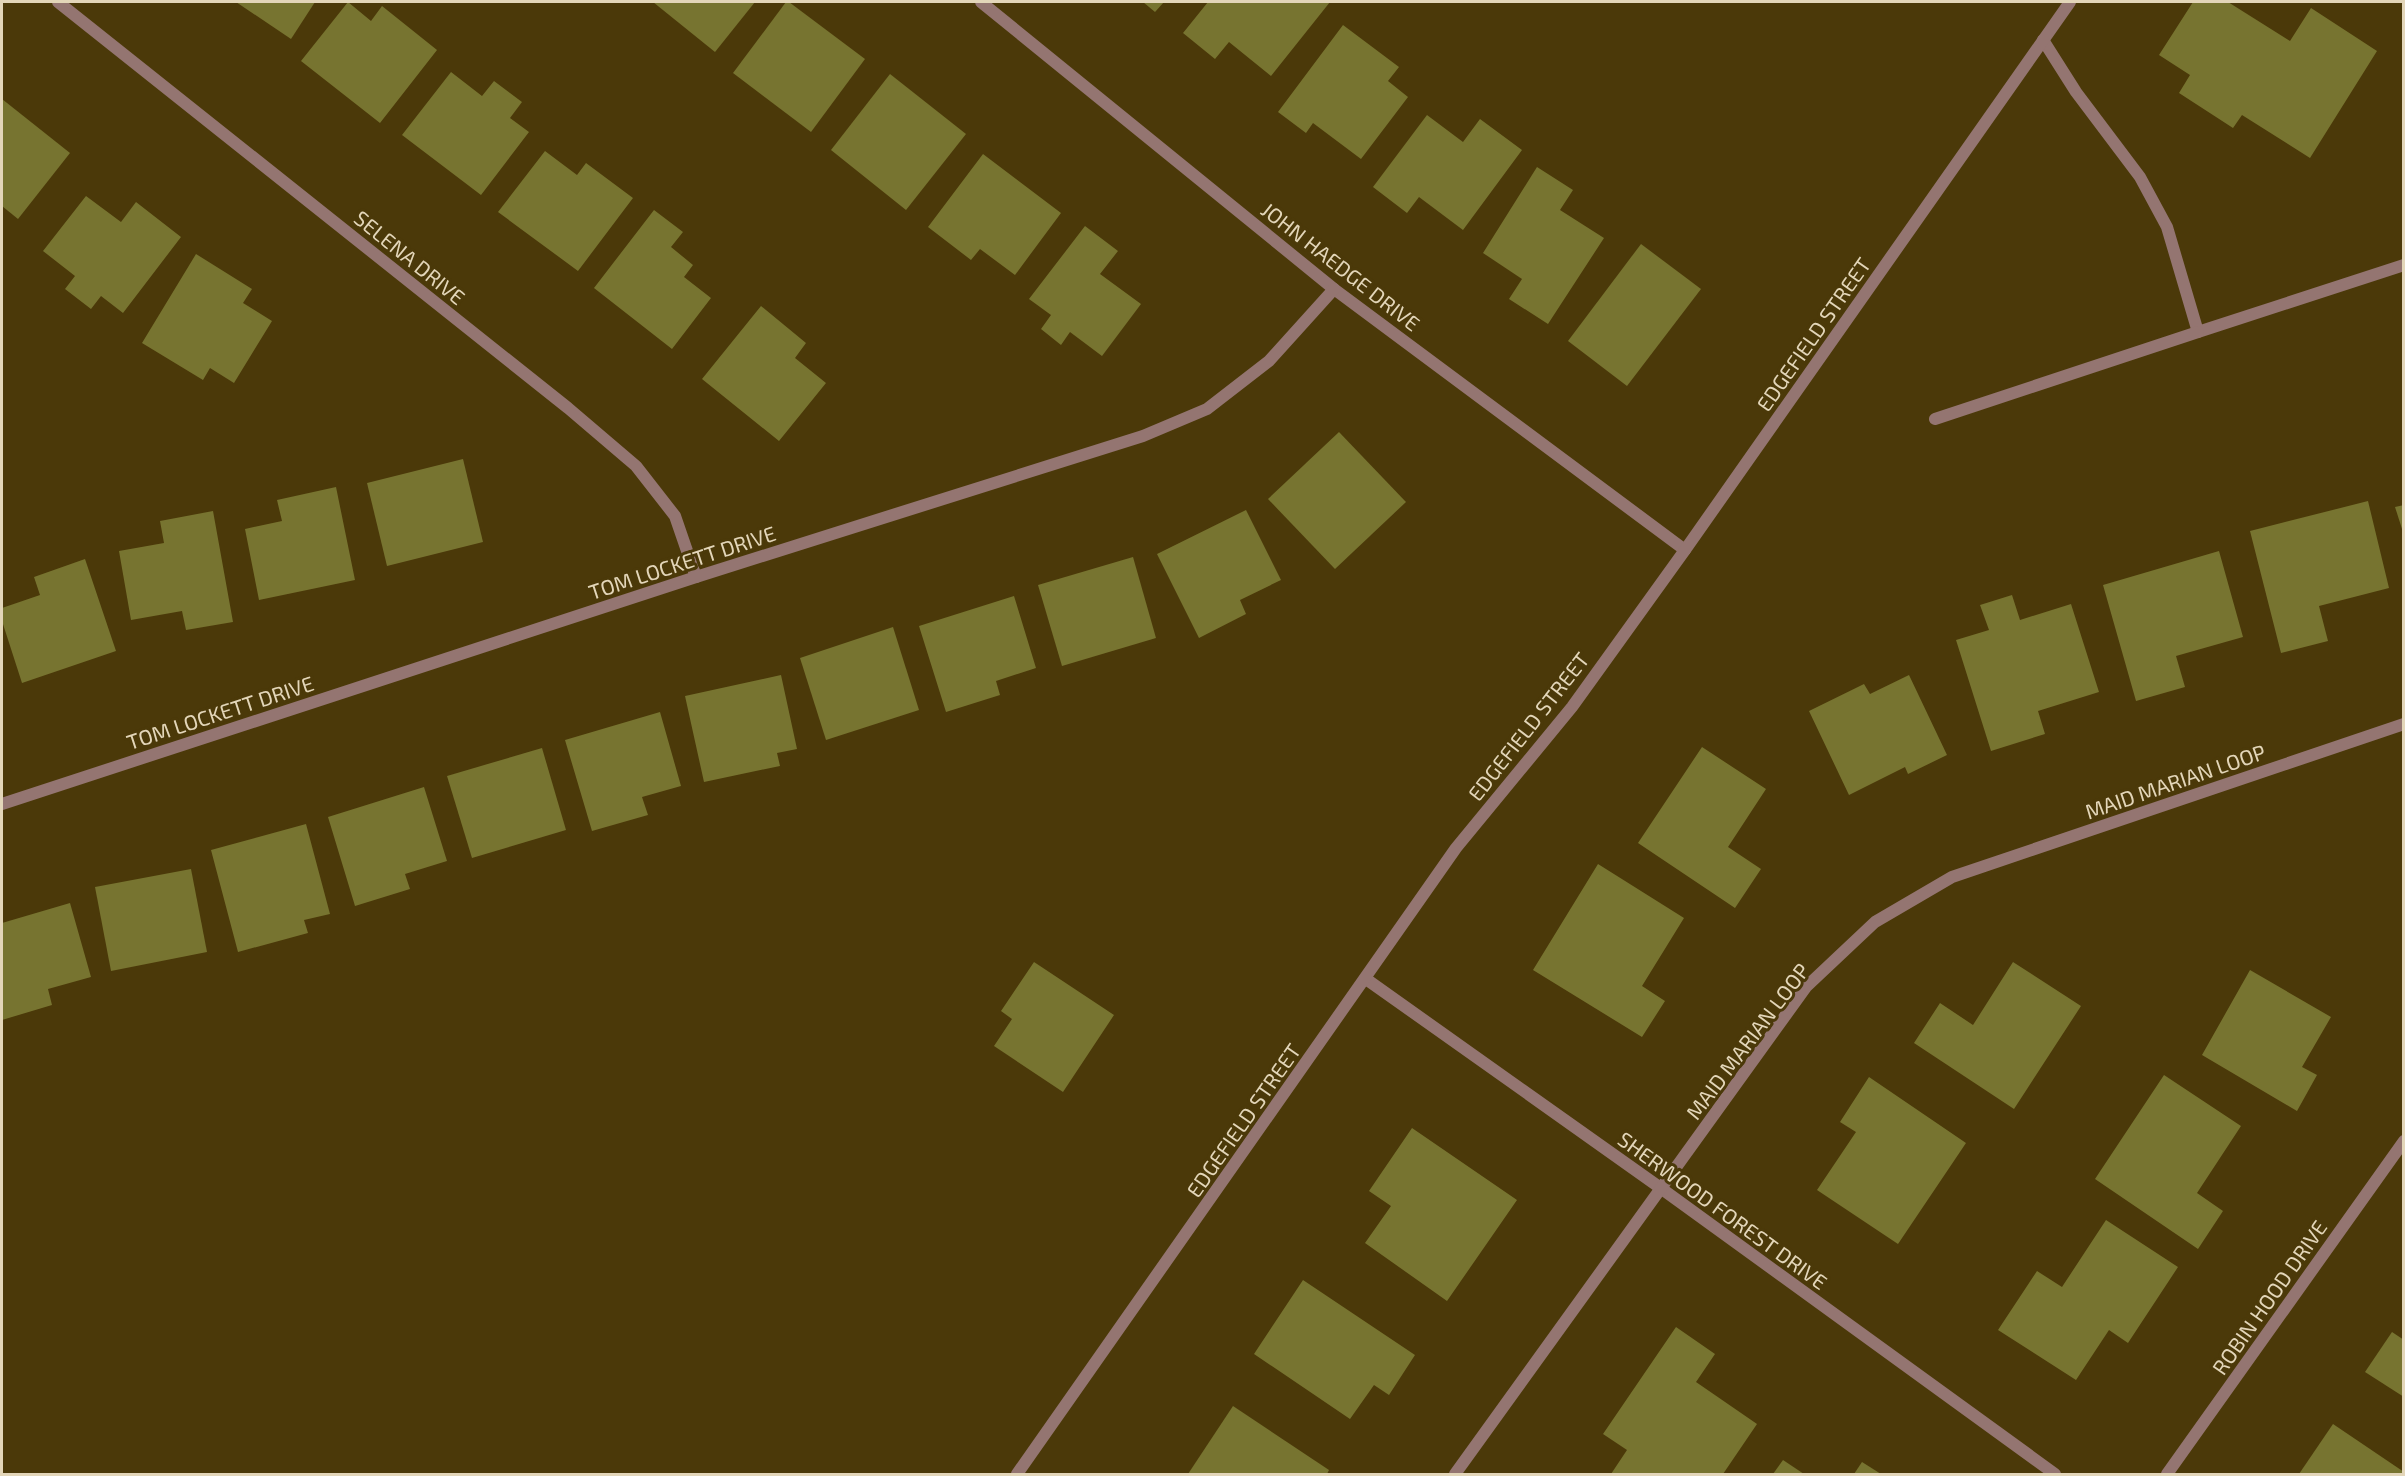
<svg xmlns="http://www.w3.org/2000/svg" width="2405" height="1476" font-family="'Exo 2',sans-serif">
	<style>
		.building { fill: #777430 }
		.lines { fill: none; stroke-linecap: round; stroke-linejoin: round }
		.lane { stroke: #947571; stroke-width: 12 }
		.street { stroke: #947571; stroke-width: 12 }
		.labels { text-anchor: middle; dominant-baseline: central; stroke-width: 6; stroke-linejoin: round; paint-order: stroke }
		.street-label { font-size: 21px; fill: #e3d6b9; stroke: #4b3909 }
	</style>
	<rect width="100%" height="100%" fill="#4b3909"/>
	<g class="building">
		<path d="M236 2H315L291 39Z"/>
		<path d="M348 2 371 21 382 6 437 50 380 123 301 61Z"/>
		<path d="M653 2H755L715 52Z"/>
		<path d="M786 2H789L865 59 811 132 733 73Z"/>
		<path d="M1143 2H1164L1155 12Z"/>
		<path d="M1208 2H1330L1271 76 1229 42 1215 59 1183 33Z"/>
		<path d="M2193 2H2228L2290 41 2311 8 2377 51 2310 158 2242 115 2233 128 2179 93 2190 75 2159 55Z"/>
		<path d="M1343 25 1399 67 1388 81 1408 97 1361 159 1313 123 1306 133 1278 112Z"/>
		<path d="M451 72 482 96 494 81 522 102 510 118 529 132 481 195 402 135Z"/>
		<path d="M890 74 966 134 906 210 831 150Z"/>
		<path d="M2 99 70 153 18 219 2 206Z"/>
		<path d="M1427 115 1463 142 1480 119 1522 150 1463 230 1419 197 1407 213 1373 187Z"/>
		<path d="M545 151 577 175 586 163 633 198 578 271 498 212Z"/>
		<path d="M983 154 1061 213 1015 275 980 249 971 260 928 227Z"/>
		<path d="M1537 167 1573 190 1560 210 1604 238 1548 324 1509 299 1522 279 1483 253Z"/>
		<path d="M86 196 121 222 136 202 181 237 123 313 101 296 91 309 65 289 75 276 43 251Z"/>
		<path d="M654 210 683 232 671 247 693 265 684 277 711 298 672 349 594 288Z"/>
		<path d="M1085 226 1118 251 1100 274 1141 304 1102 356 1070 332 1061 345 1041 329 1051 315 1029 299Z"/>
		<path d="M1641 244 1701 289 1627 386 1568 341Z"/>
		<path d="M196 254 252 289 243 303 272 321 234 383 210 368 203 380 142 343Z"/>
		<path d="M761 306 806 343 795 358 826 383 779 441 702 379Z"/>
		<path d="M1339 432 1406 502 1335 569 1268 499Z"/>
		<path d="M463 459 483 542 387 566 367 483Z"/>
		<path d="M336 487 355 580 259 600 245 529 282 521 277 500Z"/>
		<path d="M2368 501 2389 588 2319 606 2328 641 2281 653 2250 531Z"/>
		<path d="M2404 505V532H2403L2395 507Z"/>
		<path d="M1246 510 1281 580 1240 600 1246 614 1199 638 1157 554Z"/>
		<path d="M213 511 233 622 186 630 182 611 131 620 119 551 164 543 160 521Z"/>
		<path d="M2219 551 2243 637 2176 656 2185 687 2136 701 2103 585Z"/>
		<path d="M1133 557 1156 638 1062 666 1038 585Z"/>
		<path d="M85 559 116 651 22 683 2 621V608L40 595 34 577Z"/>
		<path d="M2012 595 2020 620 2071 604 2099 692 2038 711 2045 734 1991 751 1956 640 1989 630 1980 605Z"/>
		<path d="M1014 596 1036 668 996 681 1000 695 946 712 919 626Z"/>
		<path d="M893 627 919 710 826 740 800 658Z"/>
		<path d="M781 675 797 749 777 753 780 766 704 782 685 696Z"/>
		<path d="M1909 675 1947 755 1908 774 1905 767 1849 795 1809 711 1864 684 1870 694Z"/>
		<path d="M660 712 681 786 642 797 648 815 592 831 565 740Z"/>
		<path d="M1702 747 1766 789 1728 847 1761 869 1735 908 1638 843Z"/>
		<path d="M542 748 566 830 472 858 447 776Z"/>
		<path d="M424 787 447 861 405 874 410 889 355 906 328 817Z"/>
		<path d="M306 824 330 914 304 920 308 933 238 952 211 850Z"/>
		<path d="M1598 864 1684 918 1642 986 1665 1001 1642 1037 1533 970Z"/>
		<path d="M191 869 207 952 111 971 95 887Z"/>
		<path d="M70 903 91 977 48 989 52 1005 2 1020V923Z"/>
		<path d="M1034 962 1114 1015 1063 1092 994 1046 1012 1019 1001 1011Z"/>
		<path d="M2013 962 2081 1006 2014 1109 1914 1043 1940 1003 1973 1025Z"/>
		<path d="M2250 970 2331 1017 2302 1067 2317 1075 2297 1111 2202 1055Z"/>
		<path d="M2164 1075 2241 1126 2197 1193 2223 1211 2198 1249 2095 1179Z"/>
		<path d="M1869 1077 1966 1143 1898 1244 1817 1190 1856 1132 1840 1122Z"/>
		<path d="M1412 1128 1517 1200 1447 1301 1365 1243 1391 1206 1369 1191Z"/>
		<path d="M2106 1220 2178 1267 2128 1343 2109 1330 2076 1380 1998 1330 2037 1271 2062 1287Z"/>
		<path d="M1303 1280 1415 1355 1389 1395 1374 1385 1350 1419 1254 1354Z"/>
		<path d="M1676 1327 1715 1354 1696 1382 1757 1424 1723 1474H1611L1627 1450 1603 1434Z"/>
		<path d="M2392 1332 2404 1340V1397L2365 1372Z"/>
		<path d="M1233 1406 1329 1470 1327 1474H1188Z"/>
		<path d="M2333 1424 2404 1472V1474H2299Z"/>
		<path d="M1783 1460 1804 1474H1773Z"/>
		<path d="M1862 1462 1881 1474H1854Z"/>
	</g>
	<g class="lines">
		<g class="lane">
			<path d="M2043 40 2076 92 2140 177 2167 227 2198 332 2404 265"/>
			<path d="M1935 419 2198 332"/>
		</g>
		<g class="street">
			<path d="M58 2 568 408 636 466 675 516 696 577"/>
			<path d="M981 2 1334 289 1685 550"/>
			<path d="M2 804 696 577 1143 436 1207 409 1269 361 1334 289"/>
			<path d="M1366 979 1662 1189 2055 1474"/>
			<path d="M1017 1474 1456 848 1572 707 1685 550 2070 2"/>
			<path d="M1455 1474 1806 987 1875 922 1952 877 2404 724"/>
			<path d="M2167 1474 2404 1141"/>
		</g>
	</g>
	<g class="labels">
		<g class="street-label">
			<text transform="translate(410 257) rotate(39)">SELENA DRIVE</text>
			<text transform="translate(1341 266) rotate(38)">JOHN HAEDGE DRIVE</text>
			<text transform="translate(1813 334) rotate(-55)">EDGEFIELD STREET</text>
			<text transform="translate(682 562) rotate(-18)">TOM LOCKETT DRIVE</text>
			<text transform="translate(220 712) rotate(-18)">TOM LOCKETT DRIVE</text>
			<text transform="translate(1528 726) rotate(-52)">EDGEFIELD STREET</text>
			<text transform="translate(2175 781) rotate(-19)">MAID MARIAN LOOP</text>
			<text transform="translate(1747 1041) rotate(-53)">MAID MARIAN LOOP</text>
			<text transform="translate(1243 1120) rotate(-55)">EDGEFIELD STREET</text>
			<text transform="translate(1723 1210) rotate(36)">SHERWOOD FOREST DRIVE</text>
			<text transform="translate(2269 1297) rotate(-55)">ROBIN HOOD DRIVE</text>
		</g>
	</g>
	<rect width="2405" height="1476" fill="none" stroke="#e3d6b9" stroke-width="6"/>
</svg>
